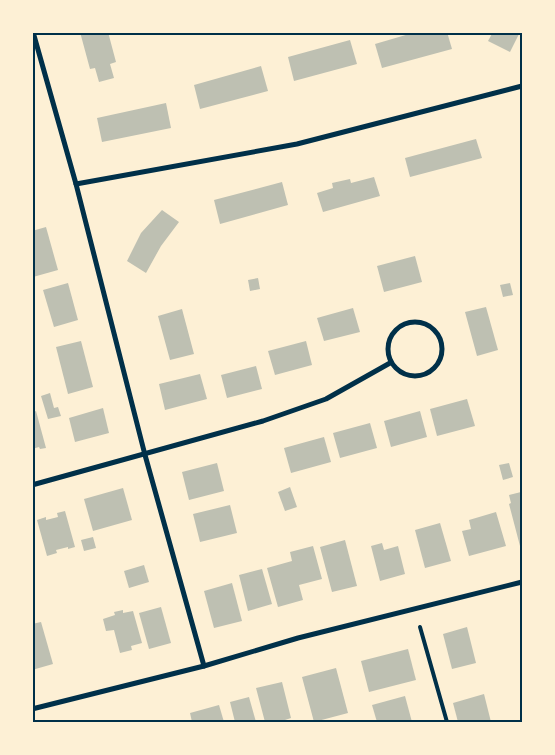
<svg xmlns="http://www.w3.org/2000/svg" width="555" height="755" font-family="'IBM Plex Serif',serif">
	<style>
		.building { fill: #bec0b2 }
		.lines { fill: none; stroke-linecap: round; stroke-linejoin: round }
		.service { stroke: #003049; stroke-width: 4 }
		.minor { stroke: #003049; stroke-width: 5 }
		.neatline { fill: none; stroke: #003049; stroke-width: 2 }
	</style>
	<rect width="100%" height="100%" fill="#fdf0d5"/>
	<g class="building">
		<path d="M80 32H108L116 62 110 64 114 78 99 82 95 68 90 69Z"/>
		<path d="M416 32H447L452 49 382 68 375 44Z"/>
		<path d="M493 32H520L510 52 488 41Z"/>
		<path d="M350 40 357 64 294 81 288 57Z"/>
		<path d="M261 66 268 91 200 109 194 85Z"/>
		<path d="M166 103 171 128 102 142 97 118Z"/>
		<path d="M476 139 482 158 410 177 405 158Z"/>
		<path d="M374 177 380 196 323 212 317 193 333 188 332 183 350 179 351 183Z"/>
		<path d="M282 182 288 205 220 224 214 200Z"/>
		<path d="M162 210 179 222 161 246 146 273 127 261 141 233Z"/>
		<path d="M46 227 58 270 33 277 32 231Z"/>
		<path d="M415 256 422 282 384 292 377 266Z"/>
		<path d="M258 278 260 289 250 291 248 280Z"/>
		<path d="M68 283 78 320 54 327 43 290Z"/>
		<path d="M510 283 513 295 503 297 500 285Z"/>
		<path d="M486 307 498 350 477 356 465 312Z"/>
		<path d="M353 308 360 332 324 341 317 318Z"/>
		<path d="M182 309 194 354 170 360 158 316Z"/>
		<path d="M81 341 93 387 68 394 56 347Z"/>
		<path d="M306 341 312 365 275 375 268 351Z"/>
		<path d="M256 366 262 389 227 398 221 375Z"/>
		<path d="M200 374 207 399 165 410 159 384Z"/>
		<path d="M50 393 54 408 58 407 61 416 48 419 41 396Z"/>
		<path d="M467 399 475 426 437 436 430 409Z"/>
		<path d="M103 408 109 433 75 442 69 418Z"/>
		<path d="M36 411 46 448 40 449 39 447 32 449V413Z"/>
		<path d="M420 411 427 437 391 447 384 421Z"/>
		<path d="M370 423 377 448 340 458 333 433Z"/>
		<path d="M324 437 331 462 291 473 284 448Z"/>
		<path d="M217 463 224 491 189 500 182 472Z"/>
		<path d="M509 463 513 477 503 480 499 465Z"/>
		<path d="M290 487 297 507 285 511 278 492Z"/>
		<path d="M123 488 132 520 93 531 84 499Z"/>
		<path d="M521 492 522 545 520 546 509 504 511 503 509 495Z"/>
		<path d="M230 505 237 533 200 542 193 514Z"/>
		<path d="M65 511 75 547 68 549V547L56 550 57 553 47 556 37 520 46 517V520L58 517 57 513Z"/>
		<path d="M496 512 506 546 469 556 462 531 471 529 469 520Z"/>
		<path d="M440 523 451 561 425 568 415 530Z"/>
		<path d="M93 537 96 548 84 551 81 540Z"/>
		<path d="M345 540 357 586 332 592 320 547Z"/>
		<path d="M382 543 384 550 398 546 405 574 380 581 371 546Z"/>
		<path d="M313 546 322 579 299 585 303 600 278 607 267 568 292 561 290 552Z"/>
		<path d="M144 565 149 582 129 588 124 571Z"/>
		<path d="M262 569 272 604 248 611 239 575Z"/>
		<path d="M232 583 242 621 214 628 204 591Z"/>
		<path d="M161 607 171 643 149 649 139 613Z"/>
		<path d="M123 610V613L133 611 142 643 131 646 132 650 120 653 114 630 106 631 103 619 115 615 114 612Z"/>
		<path d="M41 622 53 664 32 670V624Z"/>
		<path d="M467 627 476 663 452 669 443 634Z"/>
		<path d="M408 649 416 680 369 692 361 661Z"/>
		<path d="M336 668 348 713 314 722 302 677Z"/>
		<path d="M282 682 291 718 285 720V722H265L256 688Z"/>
		<path d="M484 694 491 722H458L453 703Z"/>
		<path d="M405 696 412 722H377L372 705Z"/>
		<path d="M249 697 256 722H235L230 702Z"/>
		<path d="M219 705 224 722H192L190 713Z"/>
	</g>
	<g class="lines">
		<path class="service" d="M420 627 447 722"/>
		<g class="minor">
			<path d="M33 32 76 184 145 455 204 666"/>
			<path d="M76 184 297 144 522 86"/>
			<circle cx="415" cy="349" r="27"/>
			<path d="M32 485 263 421 326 399 390 363"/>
			<path d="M32 709 204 666 298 638 522 582"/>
		</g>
	</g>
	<rect width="555" height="755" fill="none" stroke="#fdf0d5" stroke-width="68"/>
	<rect x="34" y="34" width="487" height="687" class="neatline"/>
</svg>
